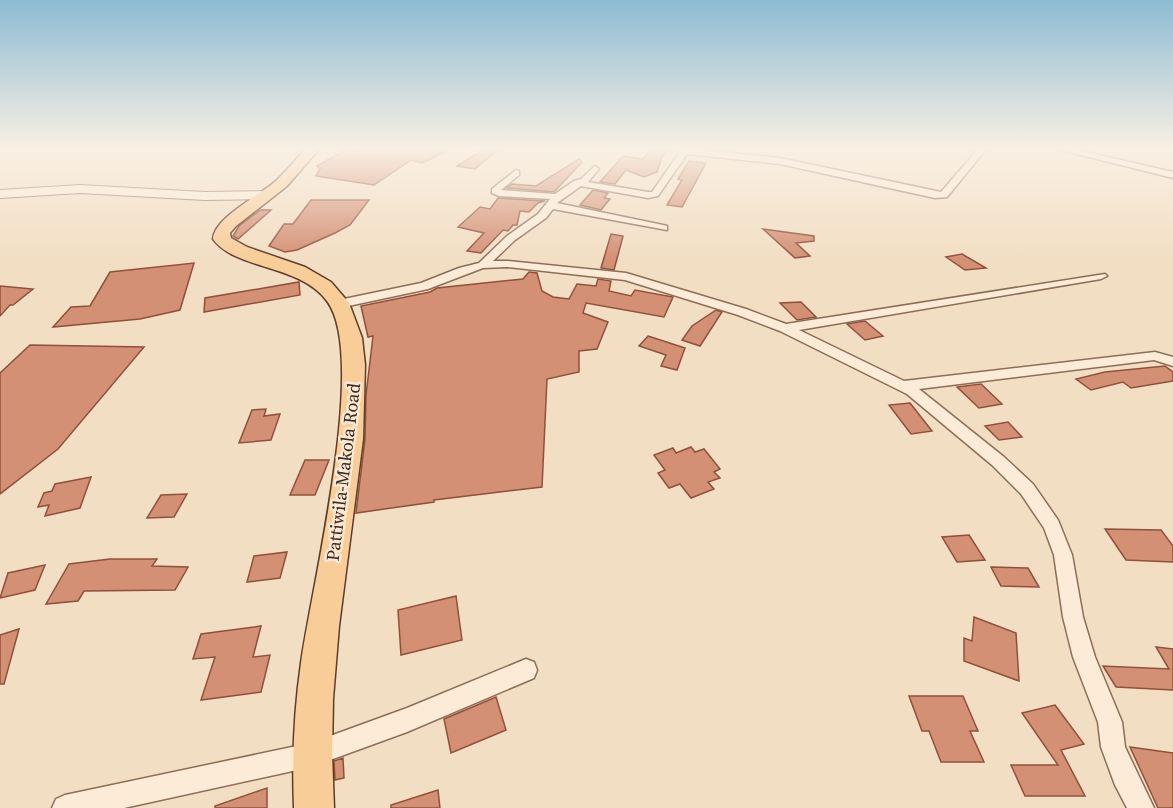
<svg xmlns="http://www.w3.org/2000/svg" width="1173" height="808" font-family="'Source Serif 4',serif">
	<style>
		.building { fill: #d49075; stroke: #90513b; stroke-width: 1.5 }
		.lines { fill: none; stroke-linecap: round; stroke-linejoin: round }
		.minor-casing { stroke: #8e6d58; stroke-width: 3 }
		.tertiary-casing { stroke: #8e6d58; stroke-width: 2 }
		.primary-casing { stroke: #5c3c2c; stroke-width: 3 }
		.minor { fill: #fcecd7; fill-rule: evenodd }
		.tertiary { fill: #fcecd7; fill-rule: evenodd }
		.primary { fill: #f8cd98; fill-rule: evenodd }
		.labels { text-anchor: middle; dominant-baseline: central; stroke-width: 5; stroke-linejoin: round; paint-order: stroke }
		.street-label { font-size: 18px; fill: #3d281d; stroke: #f9e9d3 }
	</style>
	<rect width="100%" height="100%" fill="#f2dec3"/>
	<g class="building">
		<path d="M360 147H418L445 152 422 163 411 160 374 185 316 176 320 169 317 166 347 149 360 151Z"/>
		<path d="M487 147 500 148 475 169 457 166Z"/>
		<path d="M654 147H671L662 157 657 172 644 177 626 170 615 184 600 182 623 156 643 159Z"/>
		<path d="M579 159 582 162 554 192 507 188 512 184 536 186Z"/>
		<path d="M689 161 706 163 682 207 667 205 682 180 678 179Z"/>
		<path d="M593 190 608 193 604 198 610 199 601 210 580 205Z"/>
		<path d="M498 198 545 201 538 203 529 212 520 211 517 225H513L508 231 503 230 481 253 467 251 484 233 458 227 480 207 490 209Z"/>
		<path d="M311 200H369L350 225 335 233 297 250 285 252 269 246 284 224H293Z"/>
		<path d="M260 210H271L238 239 233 236 239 226Z"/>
		<path d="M763 229 814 236V241L796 243 810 256 795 258Z"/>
		<path d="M611 234 623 236 614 270 601 268Z"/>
		<path d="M962 254 986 268 965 270 946 257Z"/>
		<path d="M194 263 180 310 140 319 53 327 71 307 90 306 110 272Z"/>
		<path d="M529 272 537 273 542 291 553 297 569 299 577 284 596 286 598 279 611 281 609 291 631 296 635 290 673 297 664 317 586 303 583 313 608 322 597 349 579 351V372L547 379 542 487 434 500V502L356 513 365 439 366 395 373 336 368 337 361 306 430 292 437 288 523 279Z"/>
		<path d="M299 282 300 295 204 312 205 298Z"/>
		<path d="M0 286 33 289 13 305H10L0 316Z"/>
		<path d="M801 302 816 317 797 320 780 303Z"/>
		<path d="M716 310 722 312 700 346 682 340 692 326Z"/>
		<path d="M865 321 883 336 865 340 847 324Z"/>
		<path d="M648 336 685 348 677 370 661 366 666 355 639 346Z"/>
		<path d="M30 345 144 347 58 449 0 494V373Z"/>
		<path d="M1165 366 1173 372V381L1131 388 1123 382 1091 390 1076 379 1105 372Z"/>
		<path d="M981 384 1002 404 979 408 957 387Z"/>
		<path d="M910 403 932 431 911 434 889 405Z"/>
		<path d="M266 409 264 416 280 414 271 440 239 443 252 410Z"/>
		<path d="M1008 422 1022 437 999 440 985 426Z"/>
		<path d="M691 447 695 452 704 449 720 469 714 472 720 478 708 482 714 489 691 498 680 484 669 488 658 473 665 470 654 455 673 448 676 453Z"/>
		<path d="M305 460H329L315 495H290Z"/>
		<path d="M91 477 80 508 45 516 49 505 38 507 44 493 52 491 55 484Z"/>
		<path d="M187 494 174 517 147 518 161 495Z"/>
		<path d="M1105 529 1161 530 1173 546V562L1126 560Z"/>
		<path d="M969 535 985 560 957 562 942 537Z"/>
		<path d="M287 552 280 578 247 582 254 556Z"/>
		<path d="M110 559H157L152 566 188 567 175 590 84 591 78 601 46 604 69 564Z"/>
		<path d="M45 565 35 590 0 598 8 573Z"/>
		<path d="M991 567 1028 568 1039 587 1001 586Z"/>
		<path d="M456 596 462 640 401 655 398 610Z"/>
		<path d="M974 617 1016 633 1019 681 964 661V638L972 641Z"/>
		<path d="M261 626 253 657 270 655 261 692 201 700 215 657 193 659 201 634Z"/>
		<path d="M19 629 4 684H0V635Z"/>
		<path d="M1156 647 1173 649V690L1116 687 1103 666 1169 669Z"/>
		<path d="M909 696H963L978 731H970L984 762H941L929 731H922Z"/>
		<path d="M496 697 506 730 451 753 444 719Z"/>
		<path d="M1055 705 1084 744 1061 750 1085 796H1025L1011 765H1058L1022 713Z"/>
		<path d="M1130 747 1173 753V808H1158Z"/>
		<path d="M343 758 344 778 335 780 334 761Z"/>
		<path d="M267 788V808H215V806Z"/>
		<path d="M438 790 440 808H391V805Z"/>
	</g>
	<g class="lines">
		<g class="minor-casing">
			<g id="minor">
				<path d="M980 147H988L947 197 935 198 780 164 687 154 658 196 648 198 581 186 557 203 663 225 667 226V230L553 209 546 218 515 240 493 261H507L626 273 746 309 786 324 1105 274 1107 276 1101 279 799 330 904 381 1155 352 1173 357V366L1154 360 919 389 1004 457 1033 484 1058 520 1072 555 1083 617 1095 657 1122 722 1125 747 1154 808H1127L1115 785 1101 747 1098 722 1073 657 1063 617 1054 555 1044 528 1021 494 992 465 907 394 780 331 738 315 625 280 507 267 483 268 428 289 339 308 333 304 339 300 421 283 459 268 479 263 507 236 538 214 550 199 499 196 492 193V189L516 170 519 171V175L501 190 555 194 574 181 581 179 595 166 599 169 588 182 648 192H652L682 149 685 148 780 158 941 192Z"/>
				<path d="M1049 147H1064L1173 172V178Z"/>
				<path d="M526 659 534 662 537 670 534 678 407 732 311 767 124 808H52L56 799 65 795 311 743 407 708Z"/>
			</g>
		</g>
		<g class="tertiary-casing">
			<path id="tertiary" d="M80 185 205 192 268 191 274 195 268 199 205 200 80 193 0 198V190Z"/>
		</g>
		<g class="primary-casing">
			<path id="primary" d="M307 147H321L287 186 236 226 230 233 231 238 247 247 305 267 331 282 349 303 362 338 365 365 363 439 339 626 333 699 332 754 334 808H294C292 759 294 711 301 663 311 589 369 357 327 301 300 264 235 270 213 239 214 217 263 194 278 179 288 169 297 158 307 147Z"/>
		</g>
		<use href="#minor" class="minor"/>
		<use href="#tertiary" class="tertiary"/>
		<use href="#primary" class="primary"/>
	</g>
	<linearGradient id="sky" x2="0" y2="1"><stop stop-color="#8dbbd4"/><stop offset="0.57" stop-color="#f9f0e4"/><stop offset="1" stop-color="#f9f0e4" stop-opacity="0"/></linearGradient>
	<rect width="1173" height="260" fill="url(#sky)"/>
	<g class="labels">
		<g class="street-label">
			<text transform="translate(343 472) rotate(-83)">Pattiwila-Makola Road</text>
		</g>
	</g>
</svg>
